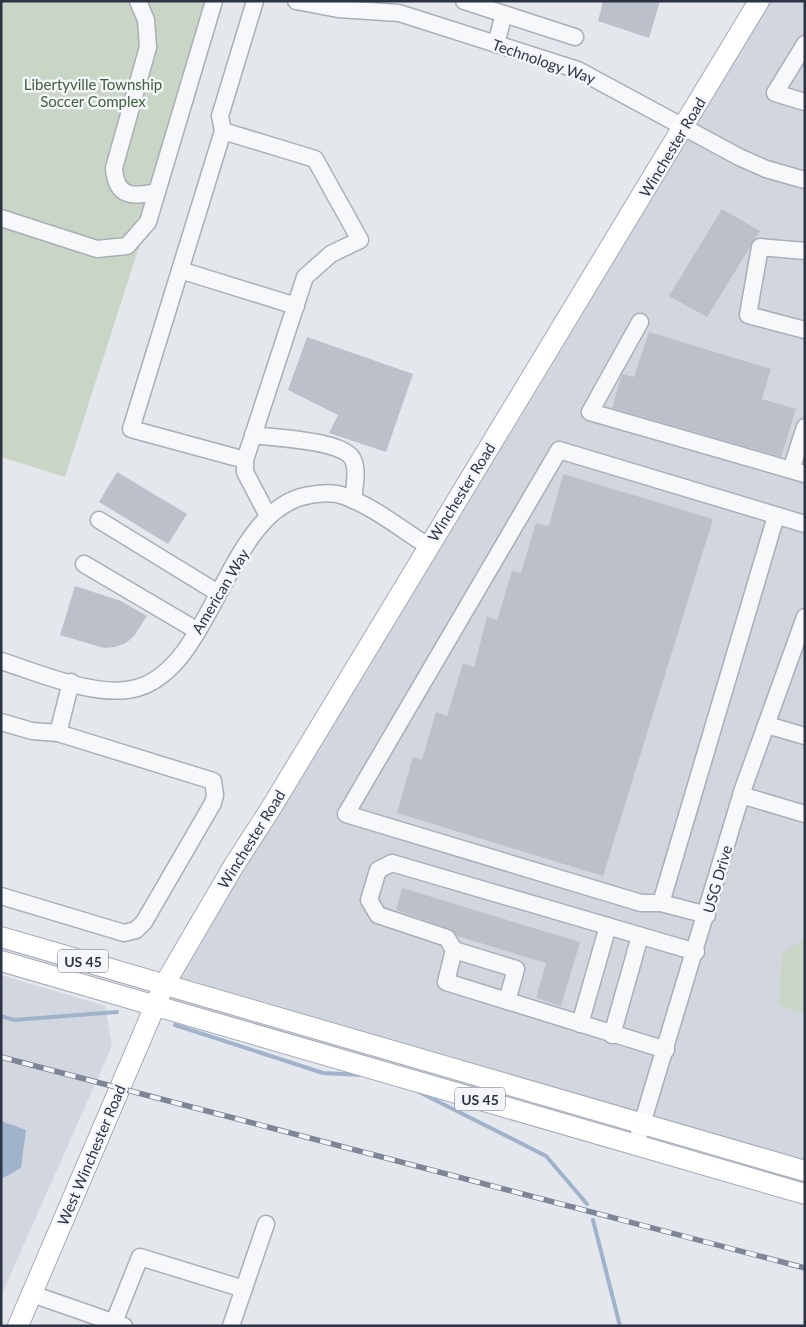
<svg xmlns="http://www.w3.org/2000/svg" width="806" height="1327" font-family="Lato,sans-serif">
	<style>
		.built { fill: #d2d6de }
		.green { fill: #c9d6c5 }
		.water { fill: #9fb4cc }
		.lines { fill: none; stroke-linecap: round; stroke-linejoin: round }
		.stream { stroke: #9fb4cc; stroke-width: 4 }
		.building { fill: #bbc0ca }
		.minor-casing { stroke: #a9aeb7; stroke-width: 19 }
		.major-casing { stroke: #a3abb8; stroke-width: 22 }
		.minor { stroke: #f7f8fa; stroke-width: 16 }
		.major { stroke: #fff; stroke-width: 20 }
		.rail-casing { stroke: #7d8696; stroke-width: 5.5 }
		.rail { stroke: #f4f6f9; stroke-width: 4; stroke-dasharray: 11; stroke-linecap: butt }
		.labels { text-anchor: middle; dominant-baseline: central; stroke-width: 5; stroke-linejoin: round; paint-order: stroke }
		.shield { fill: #f4f6f9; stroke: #676e7b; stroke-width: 1 }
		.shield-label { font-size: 14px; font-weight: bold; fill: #2b3445 }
		.street-label { font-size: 15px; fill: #2b3445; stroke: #f4f6f9 }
		.park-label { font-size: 15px; fill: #3f6138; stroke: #f4f6f9 }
	</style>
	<rect width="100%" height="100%" fill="#e4e7ec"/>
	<g class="built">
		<path d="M759 1H805V1188L165 998Z"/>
		<path d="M1 975 105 1006 112 1046 1 1296Z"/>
	</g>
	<g class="green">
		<path d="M1 1H218L65 477 1 457Z"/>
		<path d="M805 939V1015L779 1005 782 953Z"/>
	</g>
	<path class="water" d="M1 1121 26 1130 21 1168 1 1179Z"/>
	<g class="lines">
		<g class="stream">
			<path d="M1 1016 14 1020 117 1012"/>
			<path d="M175 1025 323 1073 363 1075"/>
			<path d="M419 1092 546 1156 587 1204"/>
			<path d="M593 1220 620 1326"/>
		</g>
	</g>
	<g class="building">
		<path d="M603 1H660L649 38 598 21Z"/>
		<path d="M722 209 760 231 707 317 669 296Z"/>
		<path d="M649 332 771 369 762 399 796 409 781 457 612 408 622 374 634 377Z"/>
		<path d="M307 337 413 374 386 452 329 433 338 415 288 390Z"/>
		<path d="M117 472 187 514 168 544 99 502Z"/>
		<path d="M563 474 713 519 603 876 397 813 413 757 422 760 436 712 447 716 463 663 474 667 487 617 497 620 512 571 521 573 536 523 549 526Z"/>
		<path d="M75 586 121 601 147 616 134 636 126 643 115 647 104 648 60 635Z"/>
		<path d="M402 888 580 942 561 1006 536 998 546 963 457 936 450 929 396 910Z"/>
	</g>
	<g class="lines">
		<g class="minor-casing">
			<g id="minor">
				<path d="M138 1 146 20 148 47 114 168C116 198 133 197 157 192"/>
				<path d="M296 1 338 9 399 13 578 70 739 157 766 169 805 180"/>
				<path d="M464 1 504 14"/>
				<path d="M496 44 504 14 575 37"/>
				<path d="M805 44 775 93 805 102"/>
				<path d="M223 131 220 116 255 1"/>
				<path d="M1 218 97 249 127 246 148 222 214 1"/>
				<path d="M805 251 760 247 748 315 805 330"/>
				<path d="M180 270 296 306"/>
				<path d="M640 322 590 412 805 474"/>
				<path d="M253 435C275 438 340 440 352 458 359 469 354 488 353 500"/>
				<path d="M245 460 131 429 223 131 315 159 360 240 331 254 305 277 245 460V472L268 516"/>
				<path d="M791 470 805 427"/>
				<path d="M99 520 218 593"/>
				<path d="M84 564 196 630"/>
				<path d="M1 661C39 673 98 699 137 688 215 666 226 508 310 495 321 493 333 492 344 496 374 507 401 529 428 546"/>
				<path d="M1 722 32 731 58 733 213 781 215 795 213 803 144 922 136 930 124 933 1 896"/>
				<path d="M767 725 805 736"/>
				<path d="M58 733 71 682"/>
				<path d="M741 795 805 814"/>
				<path d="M661 903 776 516"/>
				<path d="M707 915 661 903H641L346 814 559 450 805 524"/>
				<path d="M454 950 516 969 507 1001"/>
				<path d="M580 1024 608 926"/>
				<path d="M612 1035 640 936"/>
				<path d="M666 1050 446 982 454 950 447 938 378 915 369 900 378 870 392 863 696 952"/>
				<path d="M636 1144 743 789 805 617"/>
				<path d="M32 1294 124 1326"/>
				<path d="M114 1322 140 1257 244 1289"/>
				<path d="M231 1326 266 1224"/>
			</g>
		</g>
		<g class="major-casing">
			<g id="major">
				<path d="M1 937 805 1171"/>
				<path d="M1 961 805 1194"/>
				<path d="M18 1326 164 985 233 867 271 808 759 1"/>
			</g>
		</g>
		<use href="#minor" class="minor"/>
		<use href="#major" class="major"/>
		<g class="rail-casing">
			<path id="rail" d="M1 1057 805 1268"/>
		</g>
		<use href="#rail" class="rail"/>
	</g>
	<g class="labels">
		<g class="shield">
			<rect x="58" y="949.5" width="50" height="23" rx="4"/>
			<rect x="455" y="1087.5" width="50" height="23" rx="4"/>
		</g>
		<g class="shield-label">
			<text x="83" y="961">US 45</text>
			<text x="480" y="1099">US 45</text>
		</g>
		<g class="street-label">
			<text transform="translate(544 61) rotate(19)">Technology Way</text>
			<text transform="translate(672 147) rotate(-59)">Winchester Road</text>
			<text transform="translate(461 492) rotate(-58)">Winchester Road</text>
			<text transform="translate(220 591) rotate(-59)">American Way</text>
			<text transform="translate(251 839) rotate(-58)">Winchester Road</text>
			<text transform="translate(717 879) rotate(-74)">USG Drive</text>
			<text transform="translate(91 1155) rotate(-67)">West Winchester Road</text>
		</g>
		<g class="park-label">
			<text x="93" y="84">Libertyville Township<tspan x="93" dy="17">Soccer Complex</tspan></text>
		</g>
	</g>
	<rect width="806" height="1327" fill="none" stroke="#2b3445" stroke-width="5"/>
</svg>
